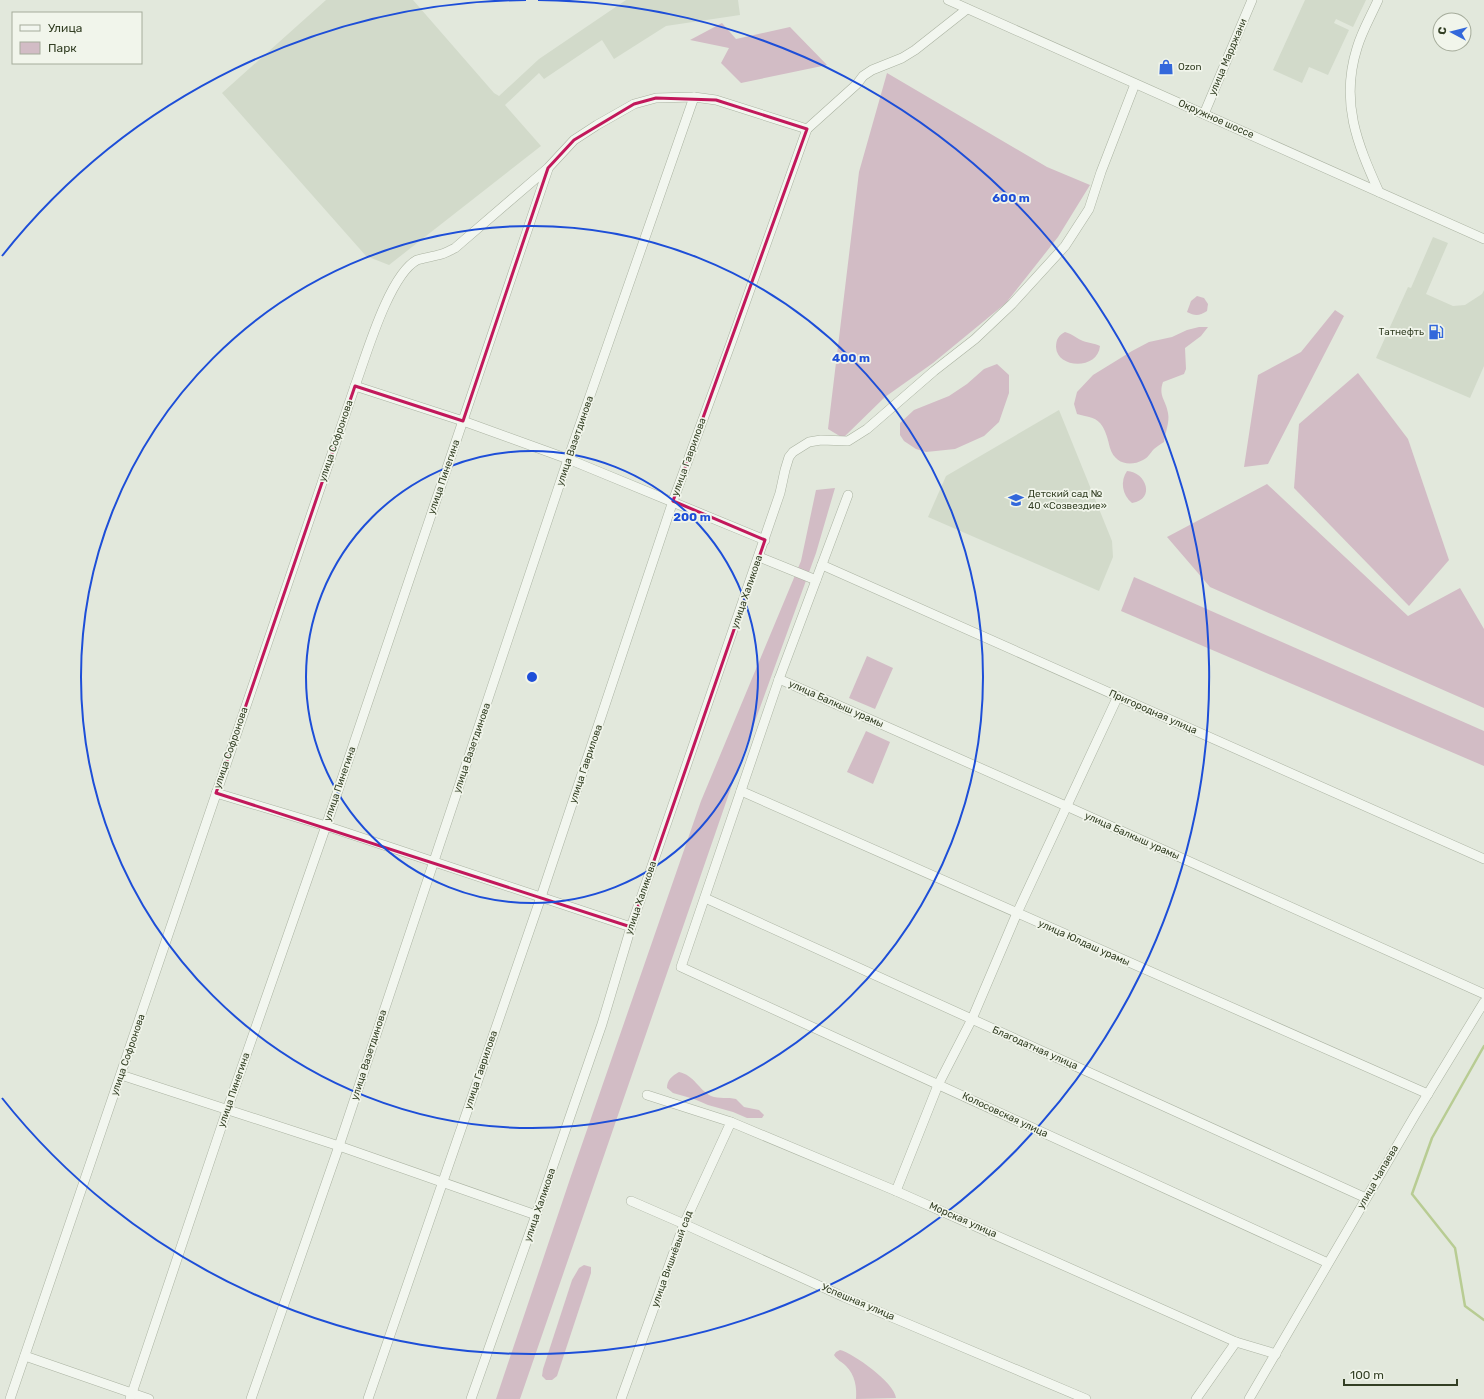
<svg xmlns="http://www.w3.org/2000/svg" width="1484" height="1399" font-family="Rubik,sans-serif">
	<style>
		.built { fill: #d2daca }
		.green { fill: #d2bcc5 }
		.lines { fill: none; stroke-linecap: round; stroke-linejoin: round }
		.stream { stroke: #b8cc93; stroke-width: 2.5 }
		.minor-casing { stroke: #aab2a1; stroke-width: 10 }
		.minor { stroke: #f2f6ef; stroke-width: 9 }
		.marked { fill: none; stroke: #c2185b; stroke-width: 3; stroke-linejoin: round }
		.ring { fill: none; stroke: #1d4ed8; stroke-width: 2 }
		.labels { text-anchor: middle; dominant-baseline: central; stroke-width: 3.5; stroke-linejoin: round; paint-order: stroke }
		.street-label { font-size: 10px; fill: #333f24; stroke: #f1f5eb }
		.poi-label { font-size: 10px; fill: #333f24; stroke: #f1f5eb; text-anchor: start }
		.centre { fill: #1d4ed8; stroke: #f1f5eb; stroke-width: 2 }
		.ring-label { font-size: 12px; text-anchor: middle; font-weight: bold; fill: #1d4ed8; stroke: #f1f5eb; stroke-width: 3.5; stroke-linejoin: round; paint-order: stroke }
	</style>
	<rect width="100%" height="100%" fill="#e2e8dc"/>
	<g class="built">
		<path d="M326 0H413L494 93 499 96 539 59 626 0H738L740 15 666 26 614 59 602 40 544 79 539 73 505 105 541 146 389 265 366 256 222 93Z"/>
		<path d="M1305 0H1366L1353 27 1336 19 1334 23 1349 30 1328 75 1309 67 1302 83 1273 70Z"/>
		<path d="M1433 237 1448 243 1426 294 1453 306 1465 305 1482 294 1484 290V366L1470 398 1376 358 1408 287 1411 288Z"/>
		<path d="M1059 410 1112 541 1113 557 1099 591 928 517 946 476Z"/>
	</g>
	<g class="green">
		<path d="M722 23 736 39 790 27 827 65 741 83 721 63 729 48 690 40Z"/>
		<path d="M887 73 1047 167 1090 185 1058 237 1006 303 933 363 885 397 843 438 828 429 859 172Z"/>
		<path d="M1197 296 1204 298 1208 304 1207 311C1199 316 1195 316 1187 312L1191 301Z"/>
		<path d="M1335 310 1344 316 1268 464 1244 467 1258 375 1301 352Z"/>
		<path d="M1199 327H1208L1201 336 1185 348 1186 369 1184 374 1163 382C1158 396 1166 400 1168 413 1170 422 1165 433 1164 442 1160 444 1157 447 1154 449 1150 453 1148 458 1143 460 1130 467 1115 464 1110 448 1108 440 1106 430 1100 423 1095 417 1084 416 1077 414L1074 404 1077 392 1093 375 1132 351 1149 342 1172 337 1187 330Z"/>
		<path d="M1065 332C1073 334 1077 339 1083 341 1089 343 1094 343 1100 346 1098 370 1057 369 1056 347 1056 339 1059 335 1065 332Z"/>
		<path d="M997 364 1009 375V393L999 422 984 436 955 449 926 452 916 449 904 441 900 435V423L914 410 949 396 967 384 984 369Z"/>
		<path d="M1358 373 1408 439 1449 560 1409 606 1294 488 1299 424Z"/>
		<path d="M1127 471C1146 472 1156 499 1132 503 1122 495 1120 481 1127 471Z"/>
		<path d="M1267 484 1408 616 1460 588 1484 629V708L1210 587 1167 537Z"/>
		<path d="M835 488 816 553 733 782 520 1399H496L571 1176 701 801 801 561 816 490Z"/>
		<path d="M1134 577 1484 731V766L1121 611Z"/>
		<path d="M867 656 893 668 875 709 849 698Z"/>
		<path d="M866 731 890 742 873 784 847 772Z"/>
		<path d="M679 1072C694 1075 699 1090 711 1096 719 1099 728 1097 736 1099L744 1107 759 1110 764 1115 762 1118H747L733 1112 708 1105 694 1099 673 1093 667 1088C667 1080 672 1076 679 1072Z"/>
		<path d="M584 1265 591 1267V1273L557 1376 552 1380H546L542 1376 543 1369 572 1280 579 1268Z"/>
		<path d="M840 1350C853 1353 895 1383 896 1398L856 1399C857 1387 855 1375 846 1366 842 1362 837 1360 834 1355L836 1352Z"/>
	</g>
	<g class="lines">
		<path class="stream" d="M1484 1046 1432 1138 1412 1194 1455 1248 1465 1306 1484 1320"/>
		<g class="minor-casing">
			<g id="minor">
				<path d="M948 0 1484 239"/>
				<path d="M1378 0C1371 16 1362 31 1357 48 1340 102 1357 143 1379 192"/>
				<path d="M1204 114 1252 0"/>
				<path d="M355 386 463 421 568 459 765 540"/>
				<path d="M848 495 779 679 681 967 1328 1263"/>
				<path d="M759 557 816 580"/>
				<path d="M822 565 1484 859"/>
				<path d="M779 679 1066 806 1484 994"/>
				<path d="M741 791 1428 1094"/>
				<path d="M216 793 326 826 631 927"/>
				<path d="M705 898 1366 1198"/>
				<path d="M121 1075 339 1146 536 1215"/>
				<path d="M647 1095 731 1122 896 1191 1236 1342 1276 1354"/>
				<path d="M896 1191 938 1085 972 1019 1017 913 1118 696"/>
				<path d="M631 1201 684 1224 844 1297 1086 1399"/>
				<path d="M25 1356 149 1399"/>
				<path d="M10 1399 355 386C366 356 389 275 417 260 423 258 431 257 438 255 444 254 449 251 455 248L548 168 574 140 597 125 634 104 656 98 694 97 716 100 807 129 857 84 863 76 872 70 902 58 915 50 967 9"/>
				<path d="M130 1399 227 1110 326 826 548 169"/>
				<path d="M251 1399 339 1146 568 459 694 97"/>
				<path d="M368 1399 541 897 673 501 731 343 807 129"/>
				<path d="M471 1399 536 1215 602 1024 631 927 780 493 785 470 789 457 793 452 809 442 821 440 848 441 867 429 934 371 975 339 1012 304 1065 246 1089 209 1101 172 1135 84"/>
				<path d="M621 1399 684 1224 731 1122"/>
				<path d="M1196 1399 1236 1342"/>
				<path d="M1249 1399 1415 1115 1484 1002"/>
			</g>
		</g>
		<use href="#minor" class="minor"/>
	</g>
	<path class="marked" d="M656 98 716 100 807 129 673 501 765 540 631 927 216 793 355 386 463 421 548 168 574 140 634 104Z"/>
	<g class="ring">
		<circle cx="532" cy="677" r="226"/>
		<circle cx="532" cy="677" r="451"/>
		<path d="M2 256A677 677 0 0 1 526 0M538 0A677 677 0 1 1 2 1098"/>
	</g>
	<defs>
		<g id="shop-bare" transform="scale(1.2)"><path d="M-5-2.5h2.3a2.7 3.5 0 0 1 5.4 0H5L5.5 6h-11ZM-1.5-2.5h3a1.5 2.3 0 0 0-3 0Z" fill="#3368db" stroke="#f1f5eb" stroke-width="2.5" paint-order="stroke"/></g>
		<g id="fuel-bare" transform="scale(1.2)"><path d="M-5.5-6h7V0h2V4h1.3V-2.5L3-4.5l.8-.8L6-3V5H2.5V1h-1V6h-7ZM-4.2-4.7v3.2H.2V-4.7Z" fill="#3368db" stroke="#f1f5eb" stroke-width="2.5" paint-order="stroke"/></g>
		<g id="school-bare" transform="scale(1.2)"><path d="M0-5L7-2L0 1L-7-2ZM-4 1L0 2.5L4 1V4Q0 6-4 4Z" fill="#3368db" stroke="#f1f5eb" stroke-width="2.5" paint-order="stroke"/></g>
	</defs>
	<g fill-rule="evenodd">
		<use href="#shop-bare" x="1166" y="67"/>
		<use href="#fuel-bare" x="1436" y="332"/>
		<use href="#school-bare" x="1016" y="500"/>
	</g>
	<g class="labels">
		<g class="street-label">
			<text transform="translate(1228 57) rotate(-67)">улица Марджани</text>
			<text transform="translate(1216 119) rotate(24)">Окружное шоссе</text>
			<text transform="translate(336 441) rotate(-71)">улица Софронова</text>
			<text transform="translate(575 441) rotate(-71)">улица Вазетдинова</text>
			<text transform="translate(689 457) rotate(-70)">улица Гаврилова</text>
			<text transform="translate(444 477) rotate(-71)">улица Пинегина</text>
			<text transform="translate(747 592) rotate(-71)">улица Халикова</text>
			<text transform="translate(836 704) rotate(24)">улица Балкыш урамы</text>
			<text transform="translate(1153 712) rotate(24)">Пригородная улица</text>
			<text transform="translate(231 748) rotate(-71)">улица Софронова</text>
			<text transform="translate(472 748) rotate(-71)">улица Вазетдинова</text>
			<text transform="translate(586 764) rotate(-71)">улица Гаврилова</text>
			<text transform="translate(340 784) rotate(-71)">улица Пинегина</text>
			<text transform="translate(1132 836) rotate(24)">улица Балкыш урамы</text>
			<text transform="translate(641 898) rotate(-71)">улица Халикова</text>
			<text transform="translate(1084 943) rotate(24)">улица Юлдаш урамы</text>
			<text transform="translate(1035 1048) rotate(24)">Благодатная улица</text>
			<text transform="translate(128 1055) rotate(-71)">улица Софронова</text>
			<text transform="translate(369 1055) rotate(-72)">улица Вазетдинова</text>
			<text transform="translate(481 1070) rotate(-71)">улица Гаврилова</text>
			<text transform="translate(234 1090) rotate(-71)">улица Пинегина</text>
			<text transform="translate(1005 1115) rotate(25)">Колосовская улица</text>
			<text transform="translate(1378 1177) rotate(-60)">улица Чапаева</text>
			<text transform="translate(540 1205) rotate(-71)">улица Халикова</text>
			<text transform="translate(963 1220) rotate(24)">Морская улица</text>
			<text transform="translate(672 1259) rotate(-70)">улица Вишнёвый сад</text>
			<text transform="translate(858 1302) rotate(23)">Успешная улица</text>
		</g>
		<g class="poi-label">
			<text x="1178" y="67">Ozon</text>
			<text x="1424" y="332" text-anchor="end">Татнефть</text>
			<text x="1028" y="494">Детский сад №<tspan x="1028" dy="12">40 «Созвездие»</tspan></text>
		</g>
	</g>
	<circle cx="532" cy="677" r="6" class="centre"/>
	<g class="ring-label">
		<text x="1011" y="202">600 m</text>
		<text x="851" y="362">400 m</text>
		<text x="692" y="521">200 m</text>
	</g>
	<rect x="12" y="12" width="130" height="52" fill="#f1f5eb" stroke="#a5ac9b"/>
	<rect x="20" y="25" width="20" height="6" fill="#f2f6ef" stroke="#a5ac9b"/>
	<text x="48" y="32" font-size="12" fill="#333f24">Улица</text>
	<rect x="20" y="42" width="20" height="12" fill="#d2bcc5" stroke="#a5ac9b"/>
	<text x="48" y="52" font-size="12" fill="#333f24">Парк</text>
	<g transform="translate(1452 32) rotate(277)"><circle r="19" fill="#f1f5eb" stroke="#a5ac9b"/>
	<path d="M0-3L7 15L0 10L-7 15Z" fill="#3368db"/>
	<text y="-6" font-size="11" font-weight="bold" text-anchor="middle" fill="#333f24">С</text>
	</g>
	<path d="M1344 1379v6h113v-6" fill="none" stroke="#333f24" stroke-width="2"/>
	<text x="1350" y="1379" font-size="12" fill="#333f24" stroke="#f1f5eb" stroke-width="3" paint-order="stroke">100 m</text>
</svg>
